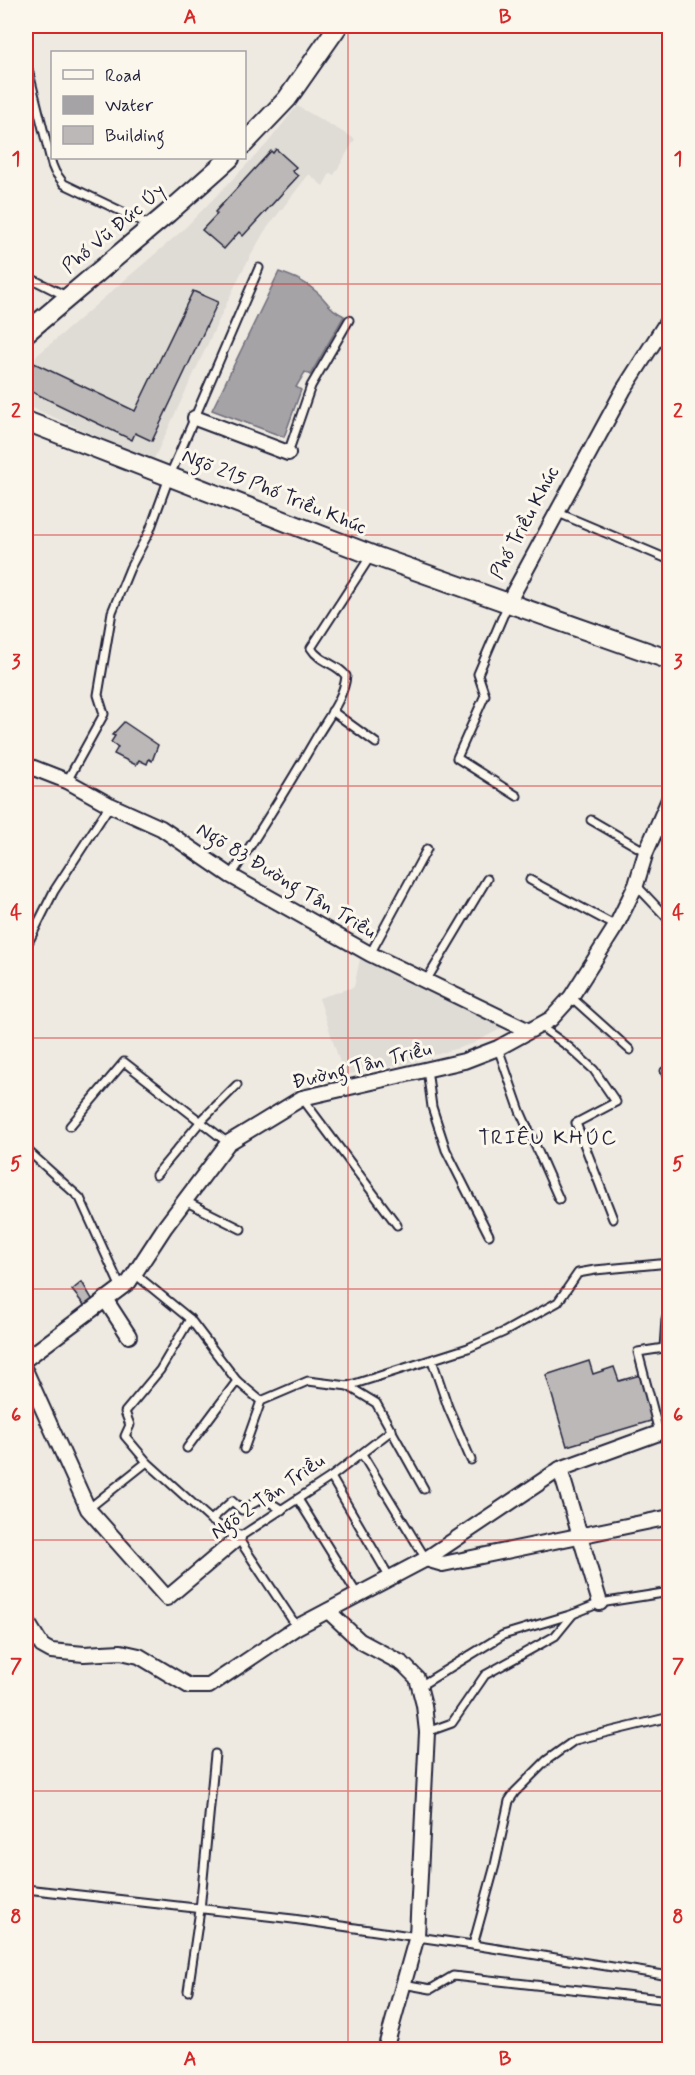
<svg xmlns="http://www.w3.org/2000/svg" width="695" height="2075" font-family="Mynerve,sans-serif">
	<style>
		.built { fill: #dfdbd5 }
		.water { fill: #a6a3a7; stroke: #716f7c; stroke-width: 1.5 }
		.building { fill: #bcb8b8; stroke: #22223b; stroke-width: 1.5 }
		.lines { fill: none; stroke-linecap: round; stroke-linejoin: round }
		.lane-casing { stroke: #22223b; stroke-width: 11 }
		.street-casing { stroke: #22223b; stroke-width: 18 }
		.secondary-casing { stroke: #22223b; stroke-width: 22 }
		.lane { stroke: #fbf7ec; stroke-width: 7 }
		.street { stroke: #fbf7ec; stroke-width: 14 }
		.secondary { stroke: #fbf7ec; stroke-width: 18 }
		.grid { fill: none; stroke: #d62828; stroke-width: 1.5; stroke-opacity: 0.55 }
		.labels { text-anchor: middle; dominant-baseline: central; stroke-width: 6; stroke-linejoin: round; paint-order: stroke }
		.street-label { font-size: 20px; fill: #22223b; stroke: #fbf7ec }
		.neighbourhood-label { font-size: 21px; letter-spacing: 1.5px; fill: #22223b; stroke: #fbf7ec }
		.neatline { fill: none; stroke: #d62828; stroke-width: 2 }
		.grid-label { font-size: 20px; text-anchor: middle; font-weight: bold; fill: #d62828 }
	</style>
	<rect width="100%" height="100%" fill="#eeeae2"/>
	<filter id="ink" filterUnits="userSpaceOnUse"><feTurbulence type="fractalNoise" baseFrequency=".0167" numOctaves="2"/><feDisplacementMap in="SourceGraphic" scale="12" xChannelSelector="R" yChannelSelector="G"/><feConvolveMatrix kernelMatrix="1 2 1 2 8 2 1 2 1" color-interpolation-filters="sRGB"/></filter>
	<g filter="url(#ink)">
		<g class="built">
			<path d="M297 106 355 139 334 175 330 173 323 186 309 174 264 232 240 275 153 461 26 405V365L183 230 266 145Z"/>
			<path d="M360 959 502 1028 472 1044 404 1064 344 1075 319 998 354 987Z"/>
		</g>
		<path class="water" d="M279 272C294 277 306 282 318 293 330 304 328 308 344 316L310 375 305 372 296 387 301 390 284 437 212 410Z"/>
		<g class="building">
			<path d="M276 149 296 167 292 171 298 176 243 236 239 232 224 249 202 230 217 214 215 212 271 151 273 153Z"/>
			<path d="M193 291 218 302 152 441 135 433 132 440 26 389V380L34 363 135 411Z"/>
			<path d="M124 722 158 745 152 761 149 759 147 764 139 760 136 765 114 754 118 747 111 742 115 736 112 735Z"/>
			<path d="M82 1282 95 1304 88 1310 72 1290Z"/>
			<path d="M589 1361 593 1374 614 1367 619 1381 640 1375 654 1420 567 1446 546 1375Z"/>
		</g>
		<g class="lines">
			<g class="lane-casing">
				<g id="lane">
					<path d="M26 61 52 165 55 172 64 184 150 225"/>
					<path d="M26 276 66 296"/>
					<path d="M288 453 311 386 349 320"/>
					<path d="M556 512 670 560"/>
					<path d="M508 604 478 674 485 695 457 758 517 796"/>
					<path d="M332 711 376 743"/>
					<path d="M67 781 104 714 98 695 112 612 130 568 150 530 170 475 259 268"/>
					<path d="M591 820 646 852"/>
					<path d="M231 876C260 831 289 785 316 738 327 719 344 698 346 676 337 663 320 663 311 648L370 557"/>
					<path d="M530 880 616 926"/>
					<path d="M636 885 670 921"/>
					<path d="M26 947 54 891 110 805"/>
					<path d="M370 954 427 849"/>
					<path d="M426 981 487 879"/>
					<path d="M571 997 630 1050"/>
					<path d="M540 1026 570 1048 594 1070 616 1102 576 1123 613 1219"/>
					<path d="M498 1048 520 1111 559 1199"/>
					<path d="M427 1069 432 1107 446 1150 489 1235"/>
					<path d="M670 1069 665 1071 670 1083"/>
					<path d="M302 1098 397 1225"/>
					<path d="M70 1126 124 1062 228 1143"/>
					<path d="M26 1149 80 1198 121 1288"/>
					<path d="M156 1175 201 1121 237 1085"/>
					<path d="M185 1201 241 1229"/>
					<path d="M135 1274 190 1319 237 1381 261 1401"/>
					<path d="M432 1360 448 1407 471 1460"/>
					<path d="M348 1386 376 1403 424 1489"/>
					<path d="M659 1432 638 1352 664 1348 666 1319H670"/>
					<path d="M187 1448 237 1381"/>
					<path d="M244 1449 261 1401 308 1381 348 1386 468 1348 504 1332 558 1302 578 1273 595 1270 670 1263"/>
					<path d="M362 1454 426 1559"/>
					<path d="M147 1462 125 1436 130 1425 125 1412 160 1370 190 1319"/>
					<path d="M331 1477 390 1578"/>
					<path d="M298 1499 357 1594"/>
					<path d="M88 1509 147 1462 211 1520 232 1501 242 1510 263 1498 282 1510"/>
					<path d="M211 1520 238 1538 297 1627"/>
					<path d="M238 1538 331 1477 392 1430"/>
					<path d="M420 1686 503 1635 573 1614"/>
					<path d="M427 1732 452 1723 485 1675 555 1636 573 1614 600 1603 670 1592"/>
					<path d="M26 1889 293 1919 473 1945 670 1976"/>
					<path d="M473 1945 495 1865 509 1801 515 1792 547 1760 575 1740 670 1717"/>
					<path d="M403 1984 431 1989 453 1976 670 2000"/>
					<path d="M188 1991 200 1910 215 1754"/>
				</g>
			</g>
			<g class="street-casing">
				<g id="street">
					<path d="M195 418 288 453"/>
					<path d="M508 603 624 389 670 317"/>
					<path d="M26 765 67 781 110 805 161 828 231 876 370 954 527 1030"/>
					<path d="M105 1299 129 1336"/>
					<path d="M26 1359 129 1282 165 1227 228 1143 302 1098 464 1061 498 1048 551 1019 571 997 616 926 636 885 646 852 670 797"/>
					<path d="M26 1372 88 1509 167 1598 238 1538"/>
					<path d="M560 1469 600 1603"/>
					<path d="M426 1559 443 1564 670 1517"/>
					<path d="M328 1611 360 1641 403 1664 417 1678 424 1705 427 1732 417 1936 385 2050"/>
					<path d="M26 1620 42 1646 51 1651 84 1654 121 1652 139 1656 189 1686H209L297 1627 426 1559 560 1469 670 1429"/>
				</g>
			</g>
			<g class="secondary-casing">
				<g id="secondary">
					<path d="M244 144 287 99 338 26"/>
					<path d="M26 333 168 213 230 158"/>
					<path d="M26 421 372 555 670 660"/>
				</g>
			</g>
			<use href="#lane" class="lane"/>
			<use href="#street" class="street"/>
			<use href="#secondary" class="secondary"/>
		</g>
	</g>
	<path class="grid" d="M348 26V2050M26 284H670M26 535H670M26 786H670M26 1038H670M26 1289H670M26 1540H670M26 1791H670"/>
	<g class="labels">
		<g class="street-label">
			<text transform="translate(114 229) rotate(-40)">Phố Vũ Đức Úy</text>
			<text transform="translate(274 492) rotate(22)">Ngõ 215 Phố Triều Khúc</text>
			<text transform="translate(525 523) rotate(-62)">Phố Triều Khúc</text>
			<text transform="translate(286 881) rotate(31)">Ngõ 83 Đường Tân Triều</text>
			<text transform="translate(362 1066) rotate(-14)">Đường Tân Triều</text>
			<text transform="translate(268 1497) rotate(-35)">Ngõ 2 Tân Triều</text>
		</g>
		<g class="neighbourhood-label">
			<text x="548" y="1138">TRIÊU KHÚC</text>
		</g>
	</g>
	<rect width="695" height="2075" fill="none" stroke="#fbf7ec" stroke-width="66"/>
	<rect x="51" y="51" width="195" height="108" fill="#fbf7ec" stroke="#a4a2a5" stroke-width="1.5"/>
	<rect x="63" y="70" width="30" height="9" fill="#fbf7ec" stroke="#a4a2a5" stroke-width="1.5"/>
	<text x="105" y="81" font-size="18" fill="#22223b">Road</text>
	<rect x="63" y="96" width="30" height="18" fill="#a6a3a7" stroke="#a4a2a5" stroke-width="1.5"/>
	<text x="105" y="111" font-size="18" fill="#22223b">Water</text>
	<rect x="63" y="126" width="30" height="18" fill="#bcb8b8" stroke="#a4a2a5" stroke-width="1.5"/>
	<text x="105" y="141" font-size="18" fill="#22223b">Building</text>
	<rect x="33" y="33" width="629" height="2009" class="neatline"/>
	<g class="grid-label">
		<text x="190" y="23">A</text>
		<text x="505" y="23">B</text>
		<text x="16" y="165">1</text>
		<text x="678" y="165">1</text>
		<text x="16" y="417">2</text>
		<text x="678" y="417">2</text>
		<text x="16" y="668">3</text>
		<text x="678" y="668">3</text>
		<text x="16" y="919">4</text>
		<text x="678" y="919">4</text>
		<text x="16" y="1170">5</text>
		<text x="678" y="1170">5</text>
		<text x="16" y="1421">6</text>
		<text x="678" y="1421">6</text>
		<text x="16" y="1672">7</text>
		<text x="678" y="1672">7</text>
		<text x="16" y="1923">8</text>
		<text x="678" y="1923">8</text>
		<text x="190" y="2065">A</text>
		<text x="505" y="2065">B</text>
	</g>
</svg>
